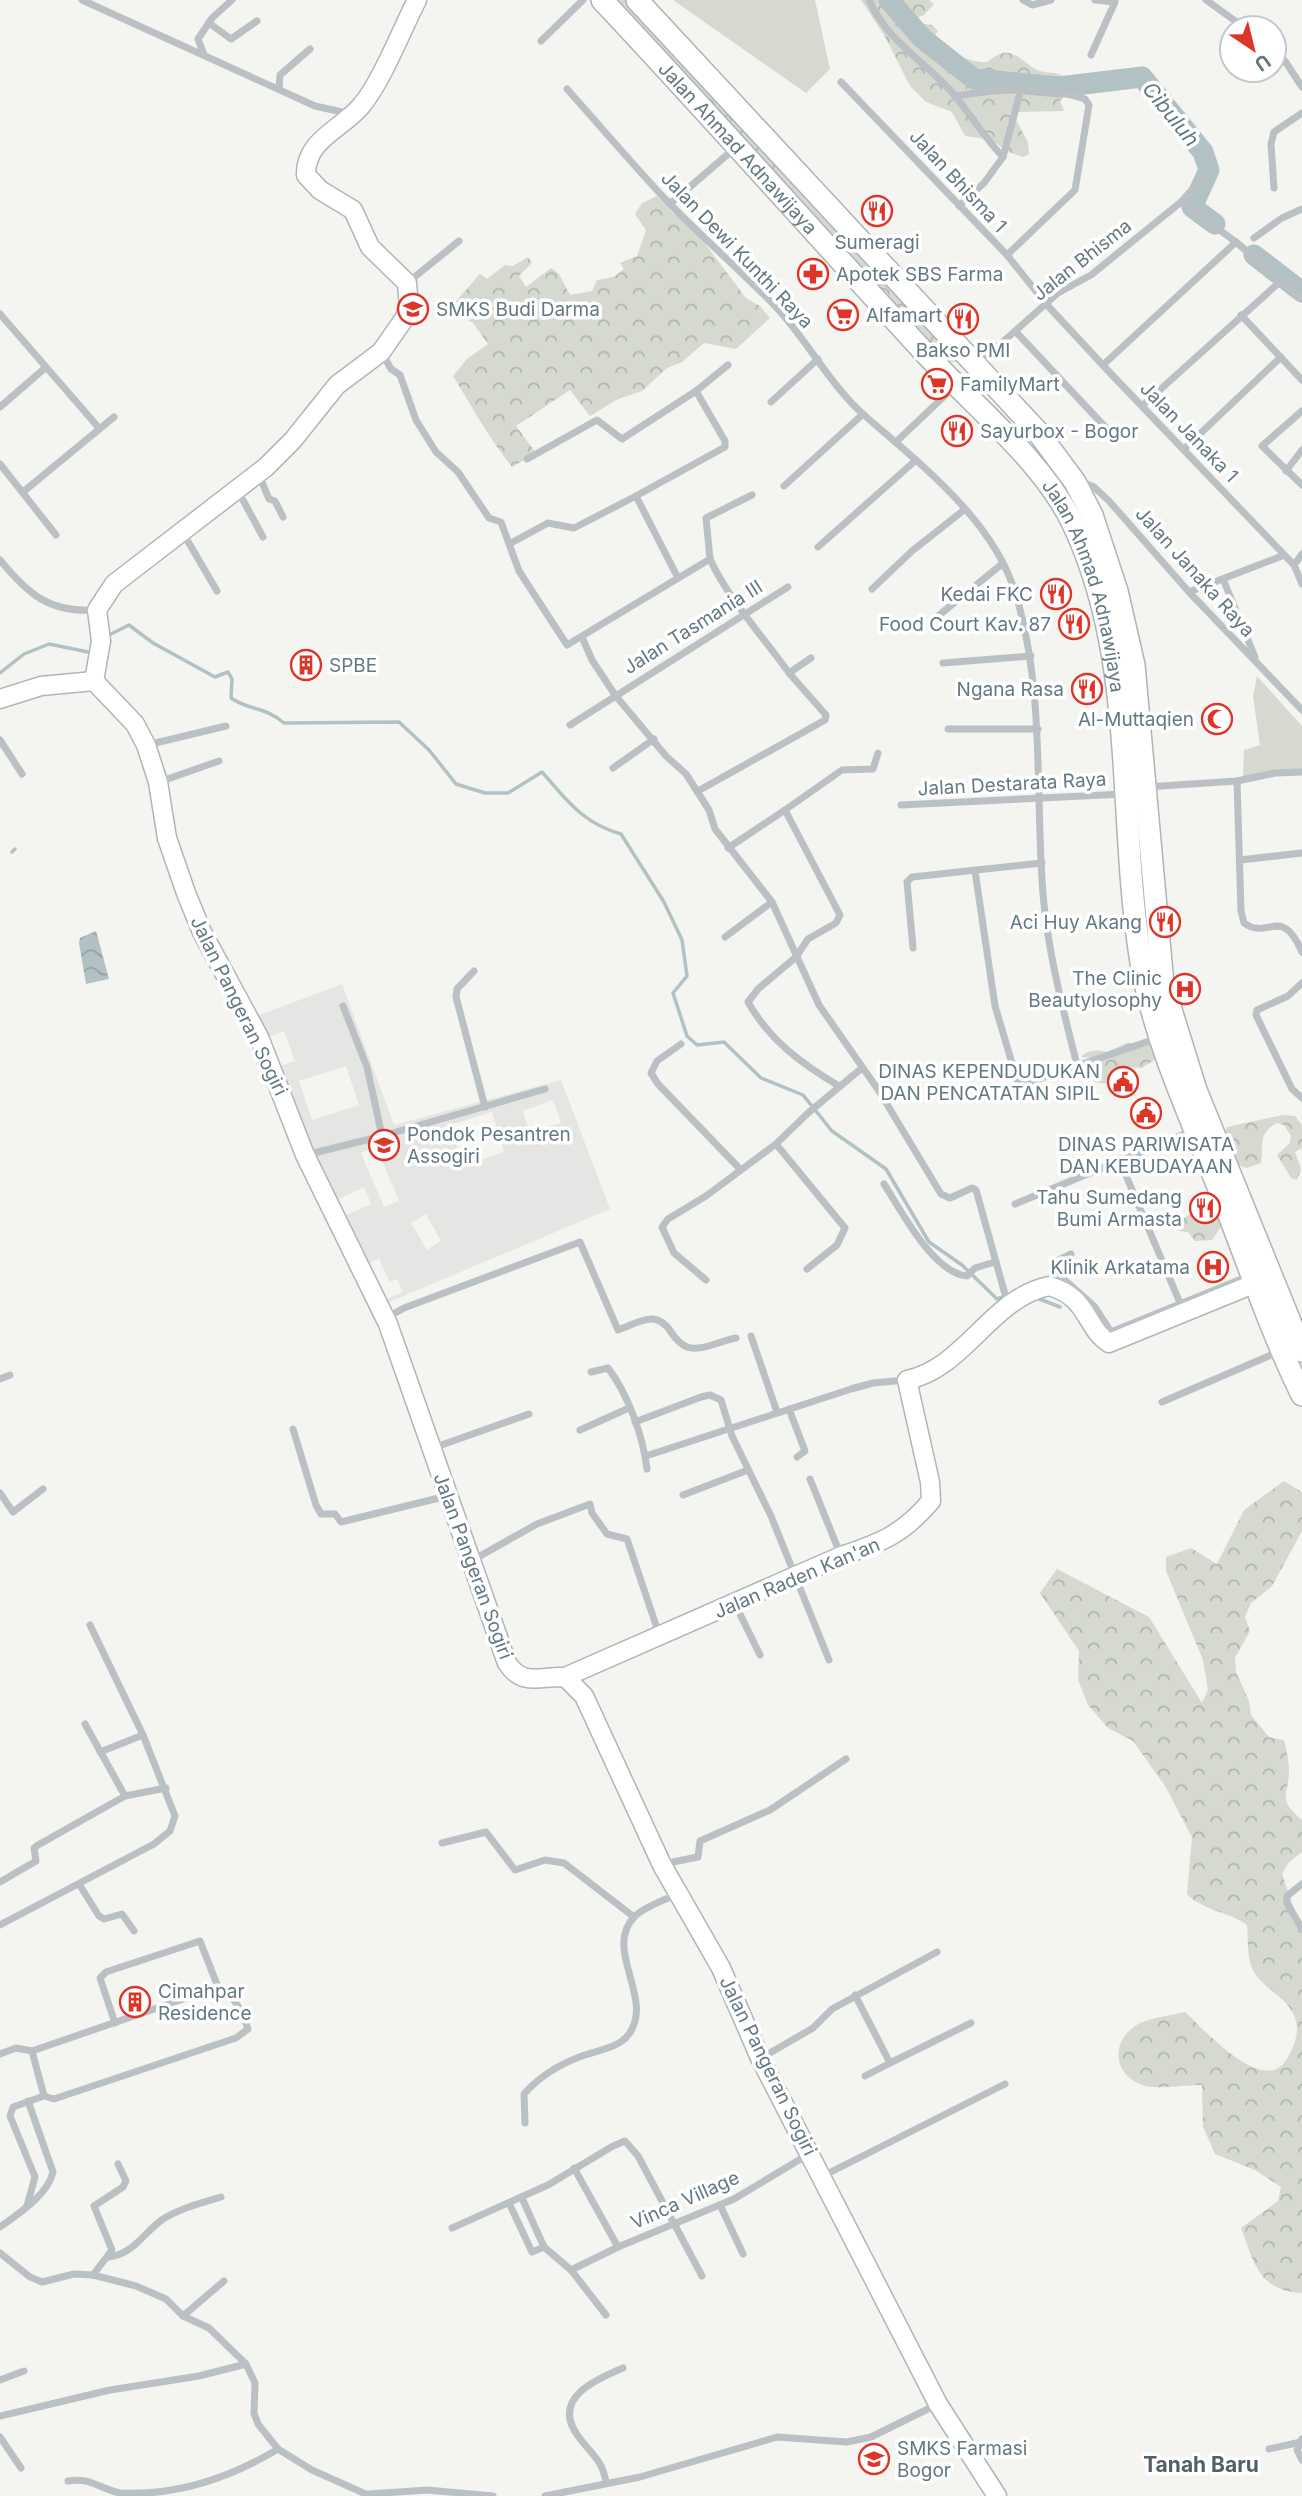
<svg xmlns="http://www.w3.org/2000/svg" width="1302" height="2496" font-family="Inter,sans-serif">
	<style>
		.built { fill: #e5e5e4; fill-rule: evenodd }
		.green { fill: #d5d9d0 }
		.forest { fill: url(#forest-crowns) }
		.water { fill: url(#water-waves) }
		.lines { fill: none; stroke-linecap: round; stroke-linejoin: round }
		.stream { stroke: #b2c2c4; stroke-width: 3.5 }
		.river { stroke: #b2c2c4; stroke-width: 21 }
		.secondary-casing { stroke: #afb6b9; stroke-width: 21 }
		.primary-casing { stroke: #aeb4b7; stroke-width: 24 }
		.street { stroke: #bac0c3; stroke-width: 7 }
		.secondary { stroke: #fff; stroke-width: 18 }
		.primary { stroke: #fff; stroke-width: 21 }
		.labels { text-anchor: middle; dominant-baseline: central; stroke-width: 7; stroke-linejoin: round; paint-order: stroke }
		.street-label { font-size: 19px; fill: #647981; stroke: #fff }
		.poi-label { font-size: 19px; fill: #647981; stroke: #fff; text-anchor: start }
		.water-label { font-size: 21px; font-style: italic; fill: #607b7e; stroke: #fff }
		.neighbourhood-label { font-size: 21px; font-weight: bold; fill: #526066; stroke: #fff }
	</style>
	<defs>
		<pattern id="forest-crowns" width="20" height="18" patternUnits="userSpaceOnUse" patternTransform="scale(1.75)"><rect width="20" height="18" fill="#d5d9d0"/><path d="M2 6a3 3 0 1 1 6 0M12 15a3 3 0 1 1 6 0" fill="none" stroke="#b0b5ae"/></pattern>
		<pattern id="water-waves" width="16" height="10" patternUnits="userSpaceOnUse" patternTransform="scale(1.75)"><rect width="16" height="10" fill="#b2c2c4"/><path d="M0 5q4-4 8 0t8 0" fill="none" stroke="#94a2a5"/></pattern>
	</defs>
	<rect width="100%" height="100%" fill="#f4f4f0"/>
	<path class="built" d="M342 984 394 1125 561 1080 610 1209 382 1305 254 1017ZM284 1031 295 1061 280 1066 269 1037ZM346 1066 359 1105 312 1120 299 1081ZM553 1100 561 1123 530 1133 523 1111ZM492 1112 504 1152 463 1166 450 1125ZM376 1146 399 1201 384 1207 361 1153ZM364 1187 371 1204 346 1215 339 1199ZM426 1214 441 1241 427 1250 411 1223ZM379 1259 390 1282 397 1279 403 1292 383 1301 367 1264Z"/>
	<g class="green">
		<path d="M673 0H815L830 69 806 93Z"/>
		<path d="M1257 676 1302 726V773L1243 778 1244 750 1260 745 1253 696Z"/>
	</g>
	<g class="forest">
		<path d="M610 0H630L958 362H949Z"/>
		<path d="M861 0H929L934 4 924 15 909 21 932 25 938 31 934 37C944 51 970 63 987 62 1010 43 1016 57 1035 69 1041 73 1054 72 1062 75L1073 90 1060 101 1064 111 1017 112 1015 118 1028 142 1029 154 1023 157 1008 152 992 140 965 136 952 112 926 102 910 86 884 35Z"/>
		<path d="M657 196 674 214 685 217 746 298 760 306 770 318 736 349 704 343 682 362 667 368 642 391 618 399 590 416 570 390 516 426 536 453 512 467C489 438 472 407 453 376L467 359 488 344 473 323 448 310 480 274 487 279 505 265 513 266 528 257 532 263 519 276 526 287 551 268 559 274 570 295 592 291 597 280 614 277 624 269 620 263 637 256 646 230 635 214 642 203Z"/>
		<path d="M1127 1043 1151 1044 1156 1059 1142 1068 1131 1067 1123 1072 1112 1071 1113 1080 1108 1084 1094 1082 1089 1063 1093 1058 1081 1057C1089 1049 1098 1050 1107 1052Z"/>
		<path d="M1283 1115 1295 1116 1302 1125V1148L1295 1152 1301 1169 1297 1180 1291 1178 1277 1155 1290 1143 1291 1136 1284 1125 1277 1123C1257 1133 1264 1146 1261 1163L1247 1168 1234 1164 1223 1139 1227 1127Z"/>
		<path d="M1207 1199 1213 1202 1215 1215 1222 1225 1212 1240 1195 1241 1188 1232 1179 1231 1176 1223 1192 1213 1200 1201Z"/>
		<path d="M1284 1481 1302 1492V1531L1272 1586 1251 1603 1245 1617 1250 1631 1235 1658 1236 1672 1249 1701 1251 1715 1269 1737 1284 1740C1286 1749 1289 1760 1289 1769 1289 1797 1276 1798 1302 1820V1852L1289 1862 1282 1874 1295 1912 1302 1922V2293C1259 2291 1254 2263 1241 2228L1278 2201 1281 2187 1255 2170 1215 2154 1203 2127 1202 2085C1187 2085 1155 2090 1142 2085 1109 2073 1112 2034 1143 2022 1156 2017 1172 2015 1185 2012 1204 2029 1266 2100 1288 2057 1294 2046 1299 2034 1296 2021 1290 1997 1261 1989 1252 1968 1247 1957 1248 1937 1247 1925 1228 1911 1203 1911 1187 1894L1192 1837 1165 1786 1133 1741 1108 1728 1088 1705 1078 1680 1079 1651 1040 1593 1057 1569 1149 1617 1202 1703 1208 1690 1203 1660 1166 1571V1557L1191 1548 1217 1564 1244 1510Z"/>
	</g>
	<path class="water" d="M96 931 109 979 86 984 79 943 80 938Z"/>
	<g class="lines">
		<g class="stream">
			<path d="M107 636 129 625 153 643 215 677 228 672 232 679 231 698C250 711 264 706 284 723L399 722 429 750 456 784 485 793H508L542 772C567 800 582 823 621 834L664 902 682 940 687 976 673 993 687 1036 697 1045 724 1042 761 1078 803 1095 832 1131 886 1169 929 1242 962 1265 997 1299 1006 1296"/>
			<path d="M0 673 24 654 49 644 93 653"/>
			<path d="M12 852 15 849"/>
			<path d="M1037 1298 1060 1307"/>
		</g>
		<g class="river">
			<path d="M889 0 922 38 974 79 1059 87 1142 77 1203 152 1209 170 1192 207 1215 224"/>
			<path d="M1254 255 1302 292"/>
		</g>
		<g class="secondary-casing">
			<g id="secondary">
				<path d="M94 681 135 724 146 745 158 782 167 838 186 893 202 932 259 1037 305 1155 388 1324 507 1663C523 1687 540 1676 565 1677L584 1696 662 1865 721 1968 760 2058 938 2404 997 2496"/>
				<path d="M94 681 101 641 97 610 114 584 266 467 293 440 337 385 381 352 404 319 409 307 407 283 370 247 353 210 320 190 306 175C305 140 342 129 361 106 381 83 402 29 417 0"/>
				<path d="M0 699 41 686 94 681"/>
				<path d="M565 1677 841 1556C881 1543 903 1534 931 1501L930 1482 907 1380C965 1368 991 1298 1049 1286 1089 1297 1085 1328 1109 1343L1256 1283"/>
			</g>
		</g>
		<g class="primary-casing">
			<g id="primary">
				<path id="s1" d="M602 0C711 116 817 236 925 353 972 404 1044 462 1073 524 1138 661 1117 817 1141 962 1154 1041 1191 1118 1220 1192 1247 1260 1270 1330 1302 1395"/>
				<path d="M637 0 1037 431 1075 482 1092 515 1117 591 1134 665 1163 984 1196 1090 1302 1351"/>
			</g>
		</g>
		<g class="street">
			<path d="M82 0 315 106 351 114"/>
			<path d="M869 0C888 43 928 63 956 97 972 117 985 138 1003 157L984 183 959 206"/>
			<path d="M1023 0 1032 5 1051 0"/>
			<path d="M1206 0 1245 28"/>
			<path d="M209 23 231 39 257 21"/>
			<path d="M541 41 583 0"/>
			<path d="M1274 51 1285 61 1302 87"/>
			<path d="M204 55 198 39 212 18 232 0"/>
			<path d="M1091 55 1115 2 1095 0"/>
			<path d="M841 82 1007 255 1047 305 1113 376 1294 565 1302 584"/>
			<path d="M279 89 280 75 310 49"/>
			<path d="M567 89C601 127 633 165 668 202 703 238 741 271 776 307 807 340 830 385 864 415 920 464 994 520 1016 595 1045 692 1035 794 1043 894 1048 953 1063 1009 1077 1065"/>
			<path d="M955 96C999 89 1042 85 1085 99L1089 105 1075 190 1007 255"/>
			<path d="M1003 157 1021 89"/>
			<path d="M1274 188 1271 144 1274 132 1302 113"/>
			<path d="M1181 202 1236 242 1302 299"/>
			<path d="M670 204 735 148"/>
			<path d="M1254 238 1282 218 1302 209"/>
			<path d="M407 283 459 241"/>
			<path d="M0 314 99 428"/>
			<path d="M1241 315 1302 380"/>
			<path d="M1017 333 1108 430"/>
			<path d="M382 353 391 369 400 375 416 420 436 452 458 472 489 518 501 522 519 571 567 645 710 559 706 518 752 495"/>
			<path d="M979 363 1058 293 1091 275 1181 202 1204 176"/>
			<path d="M1103 365 1236 242"/>
			<path d="M771 402 818 359"/>
			<path d="M1143 405 1282 280"/>
			<path d="M0 407 45 368"/>
			<path d="M1302 411 1262 446 1302 485"/>
			<path d="M897 441 955 386"/>
			<path d="M1185 448 1281 357"/>
			<path d="M527 459 597 420 622 439 696 391 728 365"/>
			<path d="M0 464 56 535"/>
			<path d="M1286 471 1302 450"/>
			<path d="M259 475 269 499 275 501 283 517"/>
			<path d="M1079 481 1094 487 1109 501 1189 592 1302 710"/>
			<path d="M784 486 863 414"/>
			<path d="M237 489 263 537"/>
			<path d="M23 492 114 417"/>
			<path d="M183 533 217 591"/>
			<path d="M511 543 548 523 574 528 636 496"/>
			<path d="M818 547 916 460"/>
			<path d="M710 559C727 597 764 638 789 673L811 658"/>
			<path d="M0 560C28 594 49 613 96 610"/>
			<path d="M1294 565 1302 554"/>
			<path d="M678 578 636 496 725 447V441L696 391"/>
			<path d="M1223 579 1255 657"/>
			<path d="M872 589 912 551 964 510"/>
			<path d="M1189 592 1282 556"/>
			<path d="M938 616 1002 564"/>
			<path d="M582 637 592 660 615 695 666 756 686 774 709 810 715 829 772 902 819 1005 879 1091 941 1194 950 1198 972 1188 976 1190 1008 1305"/>
			<path d="M943 663 1031 656"/>
			<path d="M570 725 788 587"/>
			<path d="M948 729H1038"/>
			<path d="M0 740 22 774"/>
			<path d="M147 745 226 726"/>
			<path d="M613 768 654 739"/>
			<path d="M1237 781 1241 911 1244 923C1269 941 1281 904 1302 952"/>
			<path d="M159 782 219 761"/>
			<path d="M1146 787 1237 781 1275 773 1302 772"/>
			<path d="M698 791 825 720 826 715 789 673"/>
			<path d="M901 805 1124 794"/>
			<path d="M728 848 785 810"/>
			<path d="M1240 860 1302 853"/>
			<path d="M975 871 995 1006 1017 1080 1024 1084 1158 1038"/>
			<path d="M725 937 772 902"/>
			<path d="M913 948 907 882 912 877 1042 863"/>
			<path d="M474 971 457 989 456 997 485 1107"/>
			<path d="M1302 983 1288 996 1257 1010 1256 1015 1292 1089 1302 1098"/>
			<path d="M681 1044 657 1061 651 1073 658 1084 740 1169"/>
			<path d="M839 1086C802 1064 770 1041 748 1002L758 989 796 957 808 939 836 923 840 915 785 810 842 770 873 769 878 753"/>
			<path d="M382 1136 545 1089"/>
			<path d="M776 1144 845 1228 837 1245 807 1269"/>
			<path d="M306 1155 382 1136 367 1067 343 1006"/>
			<path d="M1119 1159 1180 1303"/>
			<path d="M884 1184C901 1210 933 1273 967 1276L975 1268 995 1262"/>
			<path d="M1015 1204 1192 1131"/>
			<path d="M1071 1254 1059 1260 1057 1273 1094 1306 1111 1332 1249 1276"/>
			<path d="M706 1280 674 1253 662 1227 668 1219 706 1196 776 1144 808 1113 862 1068"/>
			<path d="M386 1318 404 1308 580 1242 618 1330C640 1322 656 1309 671 1332 675 1338 680 1344 687 1347 700 1352 723 1340 736 1338"/>
			<path d="M751 1336 777 1412"/>
			<path d="M591 1372 608 1368C628 1394 643 1436 647 1469"/>
			<path d="M0 1379 10 1375"/>
			<path d="M1162 1402 1278 1352"/>
			<path d="M789 1409 805 1451 797 1457"/>
			<path d="M635 1422 701 1397 710 1395 721 1400 732 1436 771 1516 829 1660"/>
			<path d="M293 1429 316 1505 321 1514H335L341 1522 447 1496"/>
			<path d="M580 1430 629 1408"/>
			<path d="M433 1448 529 1414"/>
			<path d="M646 1456 851 1389 873 1383 906 1380"/>
			<path d="M810 1479 841 1556"/>
			<path d="M0 1493 13 1512 43 1489"/>
			<path d="M683 1495 748 1470"/>
			<path d="M471 1561 537 1524 590 1504 592 1513 607 1534 627 1539 659 1634"/>
			<path d="M735 1604 760 1655"/>
			<path d="M85 1724 125 1796"/>
			<path d="M100 1752 143 1735"/>
			<path d="M442 1843 486 1832 515 1870 545 1860 564 1863 634 1917"/>
			<path d="M663 1864 698 1857 700 1841 770 1810 846 1759"/>
			<path d="M0 1882 36 1861 34 1848 38 1845 125 1796 166 1788"/>
			<path d="M79 1884 99 1916 104 1919 122 1914 134 1931"/>
			<path d="M1302 1884 1287 1896V1903L1302 1929"/>
			<path d="M0 1925 154 1844 170 1831 175 1816 143 1735 90 1625"/>
			<path d="M855 1995 890 2063 971 2023"/>
			<path d="M115 2023 100 1978 106 1972 200 1941 218 1987"/>
			<path d="M0 2054 16 2048 32 2051"/>
			<path d="M761 2058 813 2028 832 2009 937 1952"/>
			<path d="M865 2076 890 2063"/>
			<path d="M525 2123 524 2094C539 2077 560 2064 582 2056 598 2050 619 2048 629 2034 655 1998 602 1949 635 1916 646 1906 664 1900 678 1894"/>
			<path d="M574 2168 618 2247"/>
			<path d="M821 2177 1005 2084"/>
			<path d="M522 2198 544 2247 571 2270 606 2315"/>
			<path d="M509 2203 532 2252 544 2247"/>
			<path d="M720 2205 743 2254"/>
			<path d="M27 2206 35 2177 10 2116 13 2107 44 2096 54 2099 236 2038 248 2029C242 2011 235 1996 218 1987L32 2051 44 2096"/>
			<path d="M0 2227C18 2214 48 2195 53 2172L28 2101"/>
			<path d="M452 2228 548 2185 613 2146 625 2141 638 2156 702 2276"/>
			<path d="M0 2253 30 2277 42 2282 74 2274 93 2275 136 2286 166 2299 183 2316 209 2328 246 2364 255 2383 254 2413 258 2424 278 2449 312 2470 370 2496"/>
			<path d="M109 2257C134 2254 144 2232 163 2219 181 2208 201 2203 221 2197"/>
			<path d="M571 2270 618 2247 734 2199 809 2154"/>
			<path d="M93 2275 112 2250 94 2206 123 2187 126 2181 118 2164"/>
			<path d="M183 2316 224 2281"/>
			<path d="M0 2380 24 2371"/>
			<path d="M0 2416 110 2390 199 2376 246 2364"/>
			<path d="M0 2437 21 2468"/>
			<path d="M1302 2439 1297 2450 1302 2460"/>
			<path d="M1269 2449 1301 2442"/>
			<path d="M68 2481C91 2477 98 2488 120 2493 177 2496 230 2478 278 2449"/>
			<path d="M606 2482C602 2459 591 2454 578 2436 551 2399 594 2380 623 2368"/>
			<path d="M369 2494 427 2490 493 2496"/>
			<path d="M545 2496 640 2477 777 2437 847 2442 871 2437 938 2404"/>
		</g>
		<use href="#secondary" class="secondary"/>
		<use href="#primary" class="primary"/>
	</g>
	<defs>
		<g id="restaurant-ring" transform="scale(1.575)"><circle r="9.5" fill="#fff" stroke="#dd3528" stroke-width="1.5"/><path d="M-5-6h1v4h1v-4h1v4h1v-4h1v5L-1.5 .5V6h-2V.5L-5-1ZM5-6V6H3V1.5H1.5Q1.5-4 5-6Z" fill="#dd3528"/></g>
		<g id="pharmacy-ring" transform="scale(1.575)"><circle r="9.5" fill="#fff" stroke="#dd3528" stroke-width="1.5"/><path d="M-2-6h4v4h4v4h-4v4h-4v-4h-4v-4h4Z" fill="#dd3528"/></g>
		<g id="school-ring" transform="scale(1.575)"><circle r="9.5" fill="#fff" stroke="#dd3528" stroke-width="1.5"/><path d="M0-5L7-2L0 1L-7-2ZM-4 1L0 2.5L4 1V4Q0 6-4 4Z" fill="#dd3528"/></g>
		<g id="supermarket-ring" transform="scale(1.575)"><circle r="9.5" fill="#fff" stroke="#dd3528" stroke-width="1.5"/><path d="M-6-5.5h2.5l.6 2H6L4.5 2H-2.5L-4.4-4H-6ZM-1.5 3.2a1.3 1.3 0 1 0 .1 0ZM3 3.2a1.3 1.3 0 1 0 .1 0Z" fill="#dd3528"/></g>
		<g id="building-ring" transform="scale(1.575)"><circle r="9.5" fill="#fff" stroke="#dd3528" stroke-width="1.5"/><path d="M-4-6H4V6H1V3H-1V6H-4ZM-2.5-4.3h1.7v1.8h-1.7ZM.8-4.3h1.7v1.8H.8ZM-2.5-1h1.7V.8h-1.7ZM.8-1h1.7V.8H.8Z" fill="#dd3528"/></g>
		<g id="mosque-ring" transform="scale(1.575)"><circle r="9.5" fill="#fff" stroke="#dd3528" stroke-width="1.5"/><path d="M3.5-4.9A6 6 0 1 0 3.5 4.9A5 5 0 1 1 3.5-4.9Z" fill="#dd3528"/></g>
		<g id="hospital-ring" transform="scale(1.575)"><circle r="9.5" fill="#fff" stroke="#dd3528" stroke-width="1.5"/><path d="M-5-5h3v3.5h4V-5h3V5h-3V1.5h-4V5h-3Z" fill="#dd3528"/></g>
		<g id="civic-ring" transform="scale(1.575)"><circle r="9.5" fill="#fff" stroke="#dd3528" stroke-width="1.5"/><path d="M-.6-6.5H3V-4.5H.6V-3L4-1V1h2V6H-6V1h2V-1L-.6-3ZM-1.2 2.5V6h2.4V2.5Z" fill="#dd3528"/></g>
	</defs>
	<g fill-rule="evenodd">
		<use href="#restaurant-ring" x="877" y="211"/>
		<use href="#pharmacy-ring" x="813" y="274"/>
		<use href="#school-ring" x="413" y="309"/>
		<use href="#supermarket-ring" x="843" y="315"/>
		<use href="#restaurant-ring" x="963" y="319"/>
		<use href="#supermarket-ring" x="937" y="384"/>
		<use href="#restaurant-ring" x="957" y="431"/>
		<use href="#restaurant-ring" x="1056" y="594"/>
		<use href="#restaurant-ring" x="1074" y="624"/>
		<use href="#building-ring" x="306" y="665"/>
		<use href="#restaurant-ring" x="1087" y="689"/>
		<use href="#mosque-ring" x="1217" y="719"/>
		<use href="#restaurant-ring" x="1165" y="922"/>
		<use href="#hospital-ring" x="1185" y="989"/>
		<use href="#civic-ring" x="1123" y="1082"/>
		<use href="#civic-ring" x="1146" y="1113"/>
		<use href="#school-ring" x="384" y="1145"/>
		<use href="#restaurant-ring" x="1205" y="1208"/>
		<use href="#hospital-ring" x="1213" y="1267"/>
		<use href="#building-ring" x="135" y="2002"/>
		<use href="#school-ring" x="874" y="2459"/>
	</g>
	<g class="labels">
		<g class="street-label">
			<text stroke="none"><textPath href="#s1" startOffset="201">Jalan Ahmad Adnawijaya</textPath></text>
			<text transform="translate(958 181) rotate(47)">Jalan Bhisma 1</text>
			<text transform="translate(737 250) rotate(46)">Jalan Dewi Kunthi Raya</text>
			<text transform="translate(1082 260) rotate(-38)">Jalan Bhisma</text>
			<text transform="translate(1189 432) rotate(46)">Jalan Janaka 1</text>
			<text transform="translate(1195 572) rotate(48)">Jalan Janaka Raya</text>
			<text stroke="none"><textPath href="#s1" startOffset="768">Jalan Ahmad Adnawijaya</textPath></text>
			<text transform="translate(693 627) rotate(-32)">Jalan Tasmania III</text>
			<text transform="translate(1012 784) rotate(-3)">Jalan Destarata Raya</text>
			<text transform="translate(239 1006) rotate(64)">Jalan Pangeran Sogiri</text>
			<text transform="translate(473 1566) rotate(70)">Jalan Pangeran Sogiri</text>
			<text transform="translate(797 1578) rotate(-23)">Jalan Raden Kan'an</text>
			<text transform="translate(768 2066) rotate(64)">Jalan Pangeran Sogiri</text>
			<text transform="translate(685 2200) rotate(-24)">Vinca Village</text>
		</g>
		<g class="poi-label">
			<text x="877" y="242" text-anchor="middle">Sumeragi</text>
			<text x="836" y="274">Apotek SBS Farma</text>
			<text x="436" y="309">SMKS Budi Darma</text>
			<text x="866" y="315">Alfamart</text>
			<text x="963" y="350" text-anchor="middle">Bakso PMI</text>
			<text x="960" y="384">FamilyMart</text>
			<text x="980" y="431">Sayurbox - Bogor</text>
			<text x="1033" y="594" text-anchor="end">Kedai FKC</text>
			<text x="1051" y="624" text-anchor="end">Food Court Kav. 87</text>
			<text x="329" y="665">SPBE</text>
			<text x="1064" y="689" text-anchor="end">Ngana Rasa</text>
			<text x="1194" y="719" text-anchor="end">Al-Muttaqien</text>
			<text x="1142" y="922" text-anchor="end">Aci Huy Akang</text>
			<text x="1162" y="978" text-anchor="end">The Clinic<tspan x="1162" dy="22">Beautylosophy</tspan></text>
			<text x="1100" y="1071" text-anchor="end">DINAS KEPENDUDUKAN<tspan x="1100" dy="22">DAN PENCATATAN SIPIL</tspan></text>
			<text x="407" y="1134">Pondok Pesantren<tspan x="407" dy="22">Assogiri</tspan></text>
			<text x="1146" y="1144" text-anchor="middle">DINAS PARIWISATA<tspan x="1146" dy="22">DAN KEBUDAYAAN</tspan></text>
			<text x="1182" y="1197" text-anchor="end">Tahu Sumedang<tspan x="1182" dy="22">Bumi Armasta</tspan></text>
			<text x="1190" y="1267" text-anchor="end">Klinik Arkatama</text>
			<text x="158" y="1991">Cimahpar<tspan x="158" dy="22">Residence</tspan></text>
			<text x="897" y="2448">SMKS Farmasi<tspan x="897" dy="22">Bogor</tspan></text>
		</g>
		<g class="water-label">
			<text transform="translate(1171 114) rotate(51)">Cibuluh</text>
		</g>
		<g class="neighbourhood-label">
			<text x="1201" y="2464">Tanah Baru</text>
		</g>
	</g>
	<g transform="translate(1253 49) rotate(145)"><circle r="33" fill="#ffffff" stroke="#c1c9cd" stroke-width="2"/>
	<path d="M0-5L12 26L0 18L-12 26Z" fill="#dd3528"/>
	<text y="-10" font-size="19" font-weight="bold" text-anchor="middle" fill="#647981">U</text>
	</g>
</svg>
